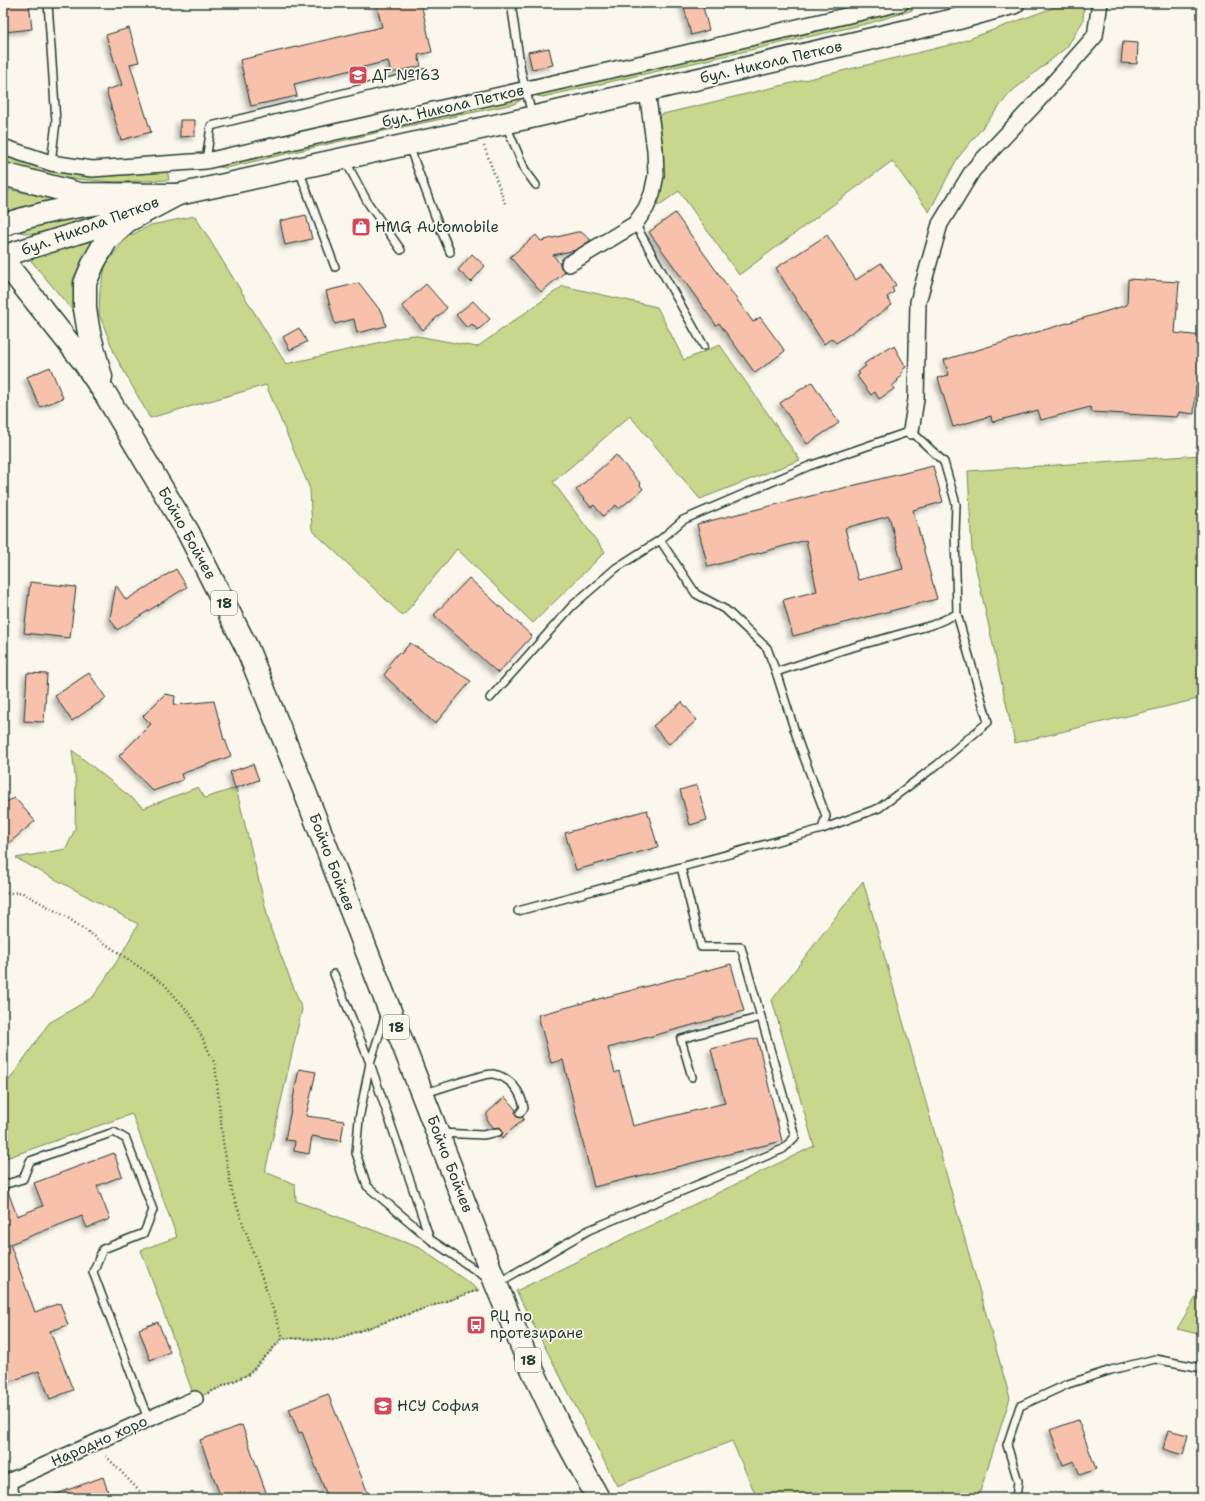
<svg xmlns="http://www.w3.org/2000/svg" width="1205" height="1501" font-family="'Shantell Sans',sans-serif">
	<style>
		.green { fill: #c8d78c; stroke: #748a60 }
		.building { fill: #f8c1ab; stroke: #1f3d34; fill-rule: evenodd; filter: url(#shadow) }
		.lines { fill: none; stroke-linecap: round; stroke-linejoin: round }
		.lane-casing { stroke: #1f3d34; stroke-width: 10 }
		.street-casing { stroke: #1f3d34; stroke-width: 18 }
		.secondary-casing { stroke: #1f3d34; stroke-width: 24 }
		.highway-casing { stroke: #1f3d34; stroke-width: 25 }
		.path { stroke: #1f3d34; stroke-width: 2.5; stroke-dasharray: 1 3; stroke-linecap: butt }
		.lane { stroke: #fbf7ec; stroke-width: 7 }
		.street { stroke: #fbf7ec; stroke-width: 15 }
		.secondary { stroke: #fbf7ec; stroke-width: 21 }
		.highway { stroke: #fbf7ec; stroke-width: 22 }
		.labels { text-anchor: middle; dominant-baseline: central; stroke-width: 3.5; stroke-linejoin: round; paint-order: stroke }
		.shield { fill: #fbf7ec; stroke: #61756b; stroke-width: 1 }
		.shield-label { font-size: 14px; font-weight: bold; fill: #1f3d34 }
		.street-label { font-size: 15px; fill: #1f3d34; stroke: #fbf7ec }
		.poi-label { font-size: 15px; fill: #1f3d34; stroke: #fbf7ec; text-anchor: start }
	</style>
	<defs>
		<filter id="shadow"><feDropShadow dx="-3.5" dy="3.5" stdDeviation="2" flood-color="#0004"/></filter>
	</defs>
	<rect width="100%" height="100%" fill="#fbf7ec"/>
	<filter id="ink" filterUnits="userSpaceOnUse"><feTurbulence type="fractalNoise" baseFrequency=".025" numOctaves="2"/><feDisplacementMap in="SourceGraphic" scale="8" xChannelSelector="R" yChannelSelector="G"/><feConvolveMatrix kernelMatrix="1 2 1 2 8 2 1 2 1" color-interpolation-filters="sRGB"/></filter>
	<g filter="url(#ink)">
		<g class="green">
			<path d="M1074 3H1084L1083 21 1067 47 1011 92 957 159 929 212 892 161 739 275 679 191 658 206 663 166 659 115 958 43 1055 7Z"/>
			<path d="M911 5 913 10 870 23 543 97 537 96V91Z"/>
			<path d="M522 97 521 100 514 104 384 131 226 168 219 167 215 165Z"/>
			<path d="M3 152 17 157 161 169 168 174 169 180 115 182 64 178 3 163Z"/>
			<path d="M3 188 55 200 3 215Z"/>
			<path d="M95 214 96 217C72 225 45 239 20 232L25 226Z"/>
			<path d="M195 216 286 364 412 335 477 347 563 286 657 307 684 360 720 345 800 460 700 499 630 416 553 482 605 552 533 623 457 549 403 616 312 530 310 489 266 385 150 418 115 355 99 314 100 289 106 264 127 237 151 225Z"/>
			<path d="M102 232 77 316 28 257Z"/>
			<path d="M1202 455V698L1015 743 972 551 968 471Z"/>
			<path d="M72 750 144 808 198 787 205 798 236 788 271 930 302 1009 265 1172 295 1184 296 1201 420 1248 479 1290 333 1340 283 1338 249 1374 195 1399 141 1250 177 1237 132 1114 6 1158 3 1115V1089L49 1023 93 997 121 955 138 924 16 858 66 849 75 829 76 784Z"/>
			<path d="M863 881 1010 1398 978 1498H757L732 1441 617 1486 516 1291 814 1146 772 1000Z"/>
			<path d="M1202 1287V1335L1177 1329Z"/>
		</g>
		<g class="building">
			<path d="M3 3H29L32 29 4 32Z"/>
			<path d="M376 3H421L432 52 418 55 421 66 391 73 388 61 294 84 297 96 251 106 240 60 382 27Z"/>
			<path d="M683 3H702L709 30 691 35Z"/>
			<path d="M129 28 139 62 130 64 151 132 121 140 106 90 122 85 106 35Z"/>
			<path d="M1123 42 1138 43 1137 64 1121 63Z"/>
			<path d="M549 48 553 65 532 69 528 52Z"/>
			<path d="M180 120H195V136L180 137Z"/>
			<path d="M675 213 753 322 760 317 785 351 755 373 719 323 716 325 649 232Z"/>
			<path d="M306 215 312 239 285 245 280 221Z"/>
			<path d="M577 232H581L591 240 576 250 553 255 560 264 561 268 565 272 541 292 510 257 536 235 541 241Z"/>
			<path d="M827 235 856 280 881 263 896 285 892 288 894 292 887 297 892 305 836 343 832 338 824 344 776 268Z"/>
			<path d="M472 254 485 266 471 282 458 270Z"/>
			<path d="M1128 279 1179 282 1175 333 1202 336V386L1196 385 1194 414 1179 412 1177 417 1092 412 1090 407 1041 420 1038 410 992 422 991 416 953 427 938 378 949 375 944 360 1127 305Z"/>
			<path d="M359 283 383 314 386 326 357 333 354 319 335 324 326 291Z"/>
			<path d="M426 284 447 308 423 330 402 306Z"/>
			<path d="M473 301 490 319 478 330 472 324 467 328 456 315Z"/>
			<path d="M299 328 307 342 290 350 283 337Z"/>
			<path d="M890 346 892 348 894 346 906 367 902 370 903 372 900 374 902 376 897 380 898 381 892 386 894 389 879 399 875 392 871 395 857 376 860 374 858 372 866 366 864 364Z"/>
			<path d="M50 367 63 398 40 407 27 377Z"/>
			<path d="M812 382 839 423 807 444 780 403Z"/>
			<path d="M616 455 641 484 640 485 643 489 619 509 616 505 603 516 594 505 591 507 576 490Z"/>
			<path d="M933 466 943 502 913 510 937 599 793 636 783 600 817 591 806 540 708 567 697 524ZM889 516 903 569 858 580 845 528Z"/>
			<path d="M176 569 187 587 117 630 110 618 116 585 126 600Z"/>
			<path d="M469 578 532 636 498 673 434 615Z"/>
			<path d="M30 582 76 587 70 638 24 633Z"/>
			<path d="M410 643 471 681 435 724 384 675 390 667 388 665 399 652 401 654Z"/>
			<path d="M27 673 47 674 44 722 24 721Z"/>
			<path d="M89 673 106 698 72 721 55 696Z"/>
			<path d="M165 694 175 696 174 705 214 701 224 740 225 739 231 756 181 774 183 780 153 791 119 756 151 724 143 716Z"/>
			<path d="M682 702 697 720 669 744 653 726Z"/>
			<path d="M253 764 259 780 235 788 230 772Z"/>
			<path d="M697 785 707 820 690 825 680 790Z"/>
			<path d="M15 798 35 821 3 848V803Z"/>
			<path d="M647 810 658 847 576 870 565 833Z"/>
			<path d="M731 964 744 1011 608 1048 615 1073 619 1071 633 1126 725 1103 711 1049 757 1038 782 1141 594 1187 563 1060 551 1063 538 1015Z"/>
			<path d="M299 1069 316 1072 306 1116 344 1121 341 1141 312 1136 309 1154 294 1151 295 1141 285 1140Z"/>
			<path d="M505 1097 516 1110 515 1113 517 1117 520 1118 523 1117 524 1119 502 1138 501 1136 503 1133 502 1129 499 1127 494 1128 487 1120V1113Z"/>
			<path d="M114 1153 122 1176 97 1186 110 1219 87 1228 82 1216 10 1244 35 1312 60 1303 68 1325 50 1331 73 1390 50 1399 39 1371 3 1384V1190L7 1189 17 1216 43 1206 34 1183Z"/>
			<path d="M158 1322 170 1352 150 1360 139 1329Z"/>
			<path d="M328 1394 370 1498H328L302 1432 299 1433 289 1409Z"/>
			<path d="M1078 1420 1096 1469 1080 1475 1074 1461 1063 1465 1050 1430Z"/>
			<path d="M242 1425 268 1498H221L200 1440Z"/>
			<path d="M1168 1430 1188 1435 1183 1455 1163 1449Z"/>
			<path d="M103 1477 110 1498H51V1496Z"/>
		</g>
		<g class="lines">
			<g class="lane-casing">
				<g id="lane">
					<path d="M48 3 56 122 51 163"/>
					<path d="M511 3 521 71 532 115"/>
					<path d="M506 125 525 170 536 185"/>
					<path d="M409 146 435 216 450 252"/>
					<path d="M345 160 368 203 401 250"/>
					<path d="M206 161 211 126 424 73"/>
					<path d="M299 170 335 267"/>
					<path d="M635 224 704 346"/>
					<path d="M490 698 572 606 616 568 660 540 683 520 809 466 911 431 944 462 956 504 955 533 957 614 932 625 843 650 776 672"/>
					<path d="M822 829 879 808 937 765 988 722 957 614"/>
					<path d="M681 867 701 947H741L761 1017"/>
					<path d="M518 911 822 829 826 816 799 744 776 672 767 648 726 610 696 594 660 540"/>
					<path d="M334 974 370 1063 430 1239"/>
					<path d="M386 1014 370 1063 359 1119 356 1153 367 1186 431 1240 487 1278"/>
					<path d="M425 1093C437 1090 483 1073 493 1074 510 1077 521 1091 524 1108L520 1113"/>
					<path d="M440 1133 483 1135 498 1132"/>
					<path d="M3 1185 23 1179 30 1161 114 1132 126 1139 153 1210 144 1233 103 1249 93 1272 148 1419"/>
					<path d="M498 1283 589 1230 783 1149 795 1137 761 1017 681 1039 692 1077"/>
					<path d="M1016 1498 1018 1481 1007 1445 1020 1406 1068 1384 1111 1370 1155 1359 1202 1368"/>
				</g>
			</g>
			<g class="street-casing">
				<g id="street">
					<path d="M3 147 51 163 92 169 206 161 638 64 901 3"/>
					<path d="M569 264 635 224 646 208 652 194 656 175 655 150 647 91"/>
					<path d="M911 431 916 399 918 302 940 224 973 170 1034 105 1095 36 1100 3"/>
					<path d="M7 1483 13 1498"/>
					<path d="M3 1484 148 1419 195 1399"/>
				</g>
			</g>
			<g class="secondary-casing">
				<g id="secondary">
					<path d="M158 197 176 195 533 117 961 18 1014 3"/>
					<path d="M3 225C39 212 76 206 114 202"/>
					<path d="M3 256 91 229 137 211"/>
				</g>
			</g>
			<g class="highway-casing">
				<g id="highway">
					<path d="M3 174 79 194 173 195"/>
					<path d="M3 260 84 362 106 395 188 532 247 648 296 769 496 1284 525 1354 563 1434 598 1498"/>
					<path d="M101 377 89 333 85 309V283L94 262 107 239 127 221 176 195"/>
				</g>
			</g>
			<g class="path">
				<path d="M484 146 506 206"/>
				<path d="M3 894 21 892 65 916 164 984 191 1015 215 1064 223 1142 232 1192 283 1338"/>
				<path d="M208 1393 249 1374 283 1338 333 1340 478 1290"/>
				<path d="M106 1456 146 1498"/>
			</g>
			<use href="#lane" class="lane"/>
			<use href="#street" class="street"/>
			<use href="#secondary" class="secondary"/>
			<use href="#highway" class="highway"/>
		</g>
	</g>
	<defs>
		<g id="school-square" transform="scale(1)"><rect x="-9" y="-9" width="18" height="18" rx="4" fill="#d1495b" stroke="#fbf7ec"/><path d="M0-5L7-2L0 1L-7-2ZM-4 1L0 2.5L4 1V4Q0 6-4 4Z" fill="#fff"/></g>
		<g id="shop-square" transform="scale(1)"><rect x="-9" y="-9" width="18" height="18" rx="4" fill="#d1495b" stroke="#fbf7ec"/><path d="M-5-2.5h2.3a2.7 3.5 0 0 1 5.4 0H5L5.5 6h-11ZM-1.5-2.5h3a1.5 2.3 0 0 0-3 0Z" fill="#fff"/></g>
		<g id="bus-square" transform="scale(1)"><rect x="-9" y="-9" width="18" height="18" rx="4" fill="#d1495b" stroke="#fbf7ec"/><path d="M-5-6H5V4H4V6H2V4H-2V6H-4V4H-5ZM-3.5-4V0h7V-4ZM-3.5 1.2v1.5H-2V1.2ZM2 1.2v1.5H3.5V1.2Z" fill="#fff"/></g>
	</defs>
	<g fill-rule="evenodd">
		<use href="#school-square" x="358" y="75"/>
		<use href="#shop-square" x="361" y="227"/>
		<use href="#bus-square" x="476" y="1325"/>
		<use href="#school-square" x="383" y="1406"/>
	</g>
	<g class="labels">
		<g class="shield">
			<rect x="211" y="591" width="26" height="24" rx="3"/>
			<rect x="383" y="1015" width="26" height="24" rx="3"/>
			<rect x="515" y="1348" width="26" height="24" rx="3"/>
		</g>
		<g class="shield-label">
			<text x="224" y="603">18</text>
			<text x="396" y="1027">18</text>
			<text x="528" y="1360">18</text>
		</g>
		<g class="street-label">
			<text transform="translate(771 62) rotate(-13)">бул. Никола Петков</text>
			<text transform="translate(453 106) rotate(-13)">бул. Никола Петков</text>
			<text transform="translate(90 226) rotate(-20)">бул. Никола Петков</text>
			<text transform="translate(187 533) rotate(61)">Бойчо Бойчев</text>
			<text transform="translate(332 862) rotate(69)">Бойчо Бойчев</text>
			<text transform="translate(450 1164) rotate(69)">Бойчо Бойчев</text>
			<text transform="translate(99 1441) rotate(-24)">Народно хоро</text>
		</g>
		<g class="poi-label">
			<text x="372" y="75">ДГ №163</text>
			<text x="375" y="227">HMG Automobile</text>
			<text x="490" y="1316">РЦ по<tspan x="490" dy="17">протезиране</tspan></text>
			<text x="397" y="1406">НСУ София</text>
		</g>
	</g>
	<rect width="1205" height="1501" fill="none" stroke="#fbf7ec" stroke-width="16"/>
	<rect x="8" y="8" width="1189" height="1485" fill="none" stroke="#1f3d34" stroke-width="1.5" filter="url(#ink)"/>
</svg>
